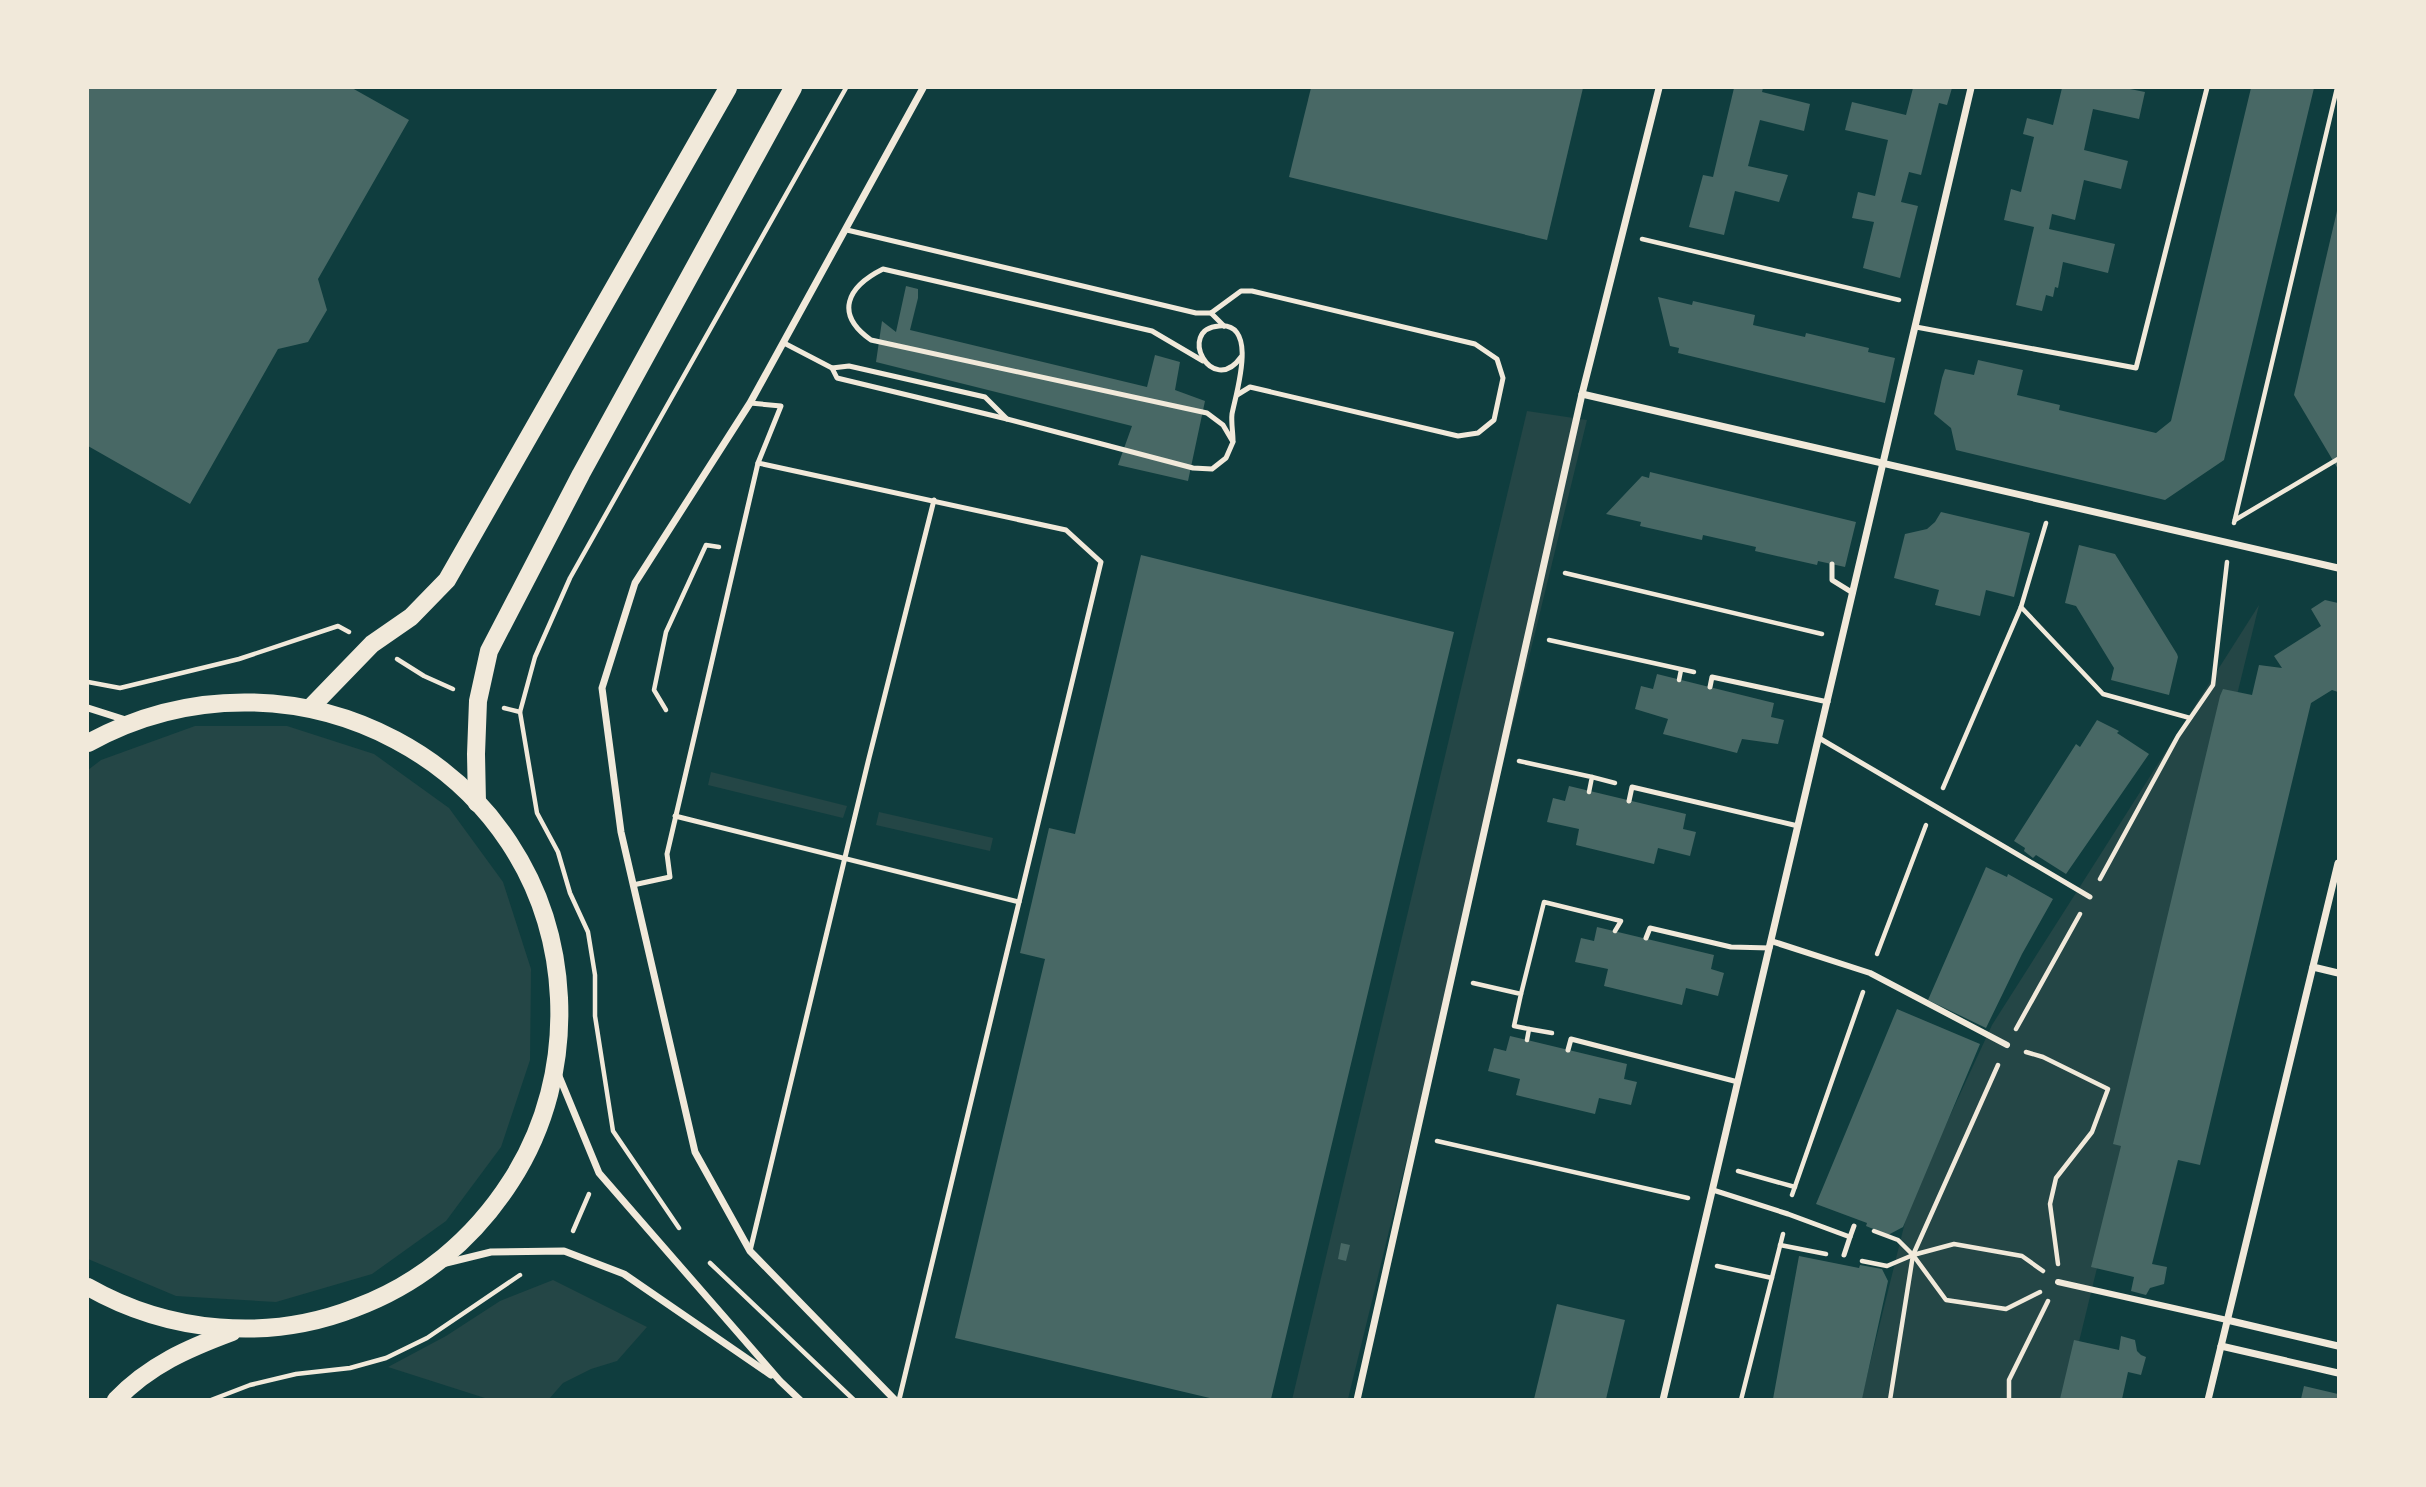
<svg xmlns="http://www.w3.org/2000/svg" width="2426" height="1487" font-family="'Alegreya Sans',sans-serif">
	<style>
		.green { fill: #244646 }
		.building { fill: #486865 }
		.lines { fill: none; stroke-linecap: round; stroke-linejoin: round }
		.path { stroke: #f1e9da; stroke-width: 4.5 }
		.service { stroke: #f1e9da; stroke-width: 5 }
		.pedestrian { stroke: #f1e9da; stroke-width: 6 }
		.minor { stroke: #f1e9da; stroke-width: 7 }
		.primary { stroke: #f1e9da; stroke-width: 18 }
	</style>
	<rect width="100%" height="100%" fill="#0f3d3e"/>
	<g class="green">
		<path d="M1527 411 1587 420 1348 1399 1292 1400Z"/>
		<path d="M2259 605 2065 1399 1861 1400 1910 1202 1992 1025Z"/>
		<path d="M195 726H287L374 754 449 808 503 882 531 969 530 1060 501 1147 446 1221 372 1274 276 1302 176 1296 88 1259V770L101 760Z"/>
		<path d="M711 772 847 806 843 818 708 785Z"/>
		<path d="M879 812 993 838 990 851 876 825Z"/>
		<path d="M553 1280 647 1327 617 1361 591 1369 563 1383 549 1399H488L388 1367 446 1336 500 1301Z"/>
	</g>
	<g class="building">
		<path d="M88 88H352L409 120 318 279 327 310 308 342 278 349 190 504 88 446Z"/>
		<path d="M1311 88H1583L1547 240 1289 177Z"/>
		<path d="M1734 88H1763L1762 92 1810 104 1804 131 1760 120 1748 166 1788 175 1779 202 1735 191 1724 235 1689 227 1703 175 1713 177Z"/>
		<path d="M1913 88H1952L1947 105 1939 103 1921 175 1909 172 1901 202 1918 206 1900 278 1863 268 1874 222 1852 218 1858 192 1875 196 1888 140 1845 130 1852 102 1906 115Z"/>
		<path d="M2062 88H2125L2145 92 2139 119 2093 109 2084 150 2128 161 2121 189 2084 180 2075 220 2052 214 2049 229 2115 244 2108 273 2063 262 2058 288 2055 287 2053 297 2046 295 2042 311 2016 305 2034 227 2004 220 2011 189 2021 192 2034 137 2023 134 2027 118 2053 125Z"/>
		<path d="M2251 88H2314L2224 460 2165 500 1956 450 1951 428 1934 414 1942 378 1945 369 1974 375 1978 360 2023 370 2017 395 2060 405 2059 410 2156 433 2171 421Z"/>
		<path d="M2337 211H2338V469L2294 395Z"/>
		<path d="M906 286 918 289V298L910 330 1147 387 1155 355 1180 362 1175 390 1205 401 1188 481 1118 465 1132 426 876 362 882 321 896 332Z"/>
		<path d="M1658 297 1692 305 1693 301 1755 315 1753 325 1805 337 1806 333 1869 348 1868 352 1895 358 1885 403 1678 353 1679 348 1670 346Z"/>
		<path d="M1650 472 1856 522 1845 567 1818 561 1817 565 1755 551 1756 547 1703 535 1702 540 1640 526 1641 522 1606 514 1642 476 1649 478Z"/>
		<path d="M1941 512 2030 533 2014 597 1986 590 1980 616 1935 605 1939 590 1894 578 1905 534 1927 529 1935 522Z"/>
		<path d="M2079 545 2115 554 2177 654 2178 657 2169 695 2111 680 2114 668 2076 606 2065 603Z"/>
		<path d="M1141 555 1454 632 1271 1399H1214L955 1338 1045 959 1020 953 1049 828 1075 834Z"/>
		<path d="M2325 600 2338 603V692L2332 690 2311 703 2200 1165 2178 1160 2152 1264 2167 1267 2164 1284 2150 1288 2146 1295 2131 1291 2134 1277 2091 1267 2121 1146 2113 1144 2220 696 2223 689 2252 695 2259 665 2282 668 2274 656 2321 626 2311 609Z"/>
		<path d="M1657 674 1774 703 1771 717 1784 720 1778 744 1742 739 1737 753 1663 734 1668 719 1635 709 1641 686 1653 689Z"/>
		<path d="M2097 720 2119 731 2117 733 2149 754 2066 874 2036 855 2033 858 2024 851 2025 848 2014 841 2076 744 2080 747Z"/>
		<path d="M1569 786 1686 814 1683 829 1696 832 1690 856 1658 848 1654 864 1576 845 1579 829 1547 822 1553 798 1565 801Z"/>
		<path d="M1986 867 2007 877 2008 874 2053 899 2022 954 1986 1028 1928 1000Z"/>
		<path d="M1597 927 1714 955 1711 969 1724 973 1718 996 1686 988 1682 1005 1604 986 1608 969 1575 962 1581 938 1594 941Z"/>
		<path d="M1897 1009 1980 1044 1903 1227 1888 1235 1866 1226 1867 1223 1816 1204Z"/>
		<path d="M1510 1036 1627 1064 1624 1079 1637 1082 1631 1105 1599 1098 1595 1114 1516 1095 1520 1079 1488 1071 1494 1048 1506 1051Z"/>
		<path d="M1341 1243 1350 1245 1346 1261 1338 1259Z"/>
		<path d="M1799 1256 1859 1268 1860 1265 1882 1269 1888 1281 1862 1399H1773Z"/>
		<path d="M1557 1304 1625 1320 1606 1399H1534Z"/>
		<path d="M2121 1336 2135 1340 2137 1351 2141 1355 2146 1357 2141 1375 2128 1372 2122 1399H2060L2074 1340 2119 1350Z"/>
		<path d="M2304 1386 2338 1394V1399H2301Z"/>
	</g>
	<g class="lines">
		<g class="path">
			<path d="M1642 239 1899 300"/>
			<path d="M2235 520 2338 459"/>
			<path d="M2234 523 2337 88"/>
			<path d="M1565 573 1822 634"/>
			<path d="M2021 607 2103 694 2190 718"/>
			<path d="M1549 640 1694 672"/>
			<path d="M397 659 424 676 453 689"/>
			<path d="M1679 680 1681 670"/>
			<path d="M88 682 120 688 239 659 338 626 349 632"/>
			<path d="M504 708 520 712"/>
			<path d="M666 710 654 690 666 632 706 545 719 547"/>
			<path d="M1519 761 1592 777 1589 792"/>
			<path d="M1592 777 1615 783"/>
			<path d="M1943 788 2021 607 2046 523"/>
			<path d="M2100 879 2178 736 2213 685 2227 562"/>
			<path d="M1877 954 1926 825"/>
			<path d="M1473 983 1521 994 1514 1026 1529 1029 1527 1040"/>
			<path d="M1521 994 1544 902 1621 921 1615 931"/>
			<path d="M1529 1029 1552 1033"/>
			<path d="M2016 1029 2080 914"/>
			<path d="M2026 1052 2043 1057 2108 1089 2092 1132 2056 1178 2050 1204 2058 1264"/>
			<path d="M1437 1141 1688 1198"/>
			<path d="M1738 1171 1795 1187"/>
			<path d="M1792 1195 1863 992"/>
			<path d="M679 1228 613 1131 595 1016V975L588 932 570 893 558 852 537 813 520 712 535 657 570 578 846 88"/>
			<path d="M573 1231 589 1194"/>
			<path d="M1874 1231 1898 1240 1913 1255 1946 1300 2006 1309 2040 1292"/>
			<path d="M1780 1245 1826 1254"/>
			<path d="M1862 1261 1887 1266 1913 1255 1954 1244 2022 1256 2043 1271"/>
			<path d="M710 1263 854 1400"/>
			<path d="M1717 1266 1772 1278"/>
			<path d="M211 1400 250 1385 296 1374 350 1368 386 1358 427 1338 520 1275"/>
			<path d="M1741 1400 1783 1234"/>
			<path d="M1890 1400 1913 1255 1998 1065"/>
			<path d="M2009 1400V1380L2048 1301"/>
		</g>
		<g class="service">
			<path d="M847 230 1196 313H1211L1241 291H1252L1475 344 1497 359 1503 378 1494 420 1478 433 1458 436 1250 387 1237 395"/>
			<path d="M1211 313 1224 326"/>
			<path d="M1916 327 2136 368 2207 88"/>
			<path d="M784 343 832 368 849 366 985 397 1007 419 1193 468 1212 469 1226 458 1233 442 1223 425 1207 413 871 340C834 314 847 287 883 269L1152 331 1203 361"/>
			<path d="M832 368 837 378 1007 419"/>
			<path d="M750 403 781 406 758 463 1066 530 1101 562 899 1400"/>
			<path d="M1233 441C1233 432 1231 422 1232 414 1236 393 1259 322 1219 326 1176 329 1212 398 1241 357"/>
			<path d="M1832 564V580L1853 593"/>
			<path d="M1710 687 1712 677 1828 702"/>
			<path d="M1819 738 2090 897"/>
			<path d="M1629 801 1632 787 1798 826"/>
			<path d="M675 816 1019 902"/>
			<path d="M633 885 670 877 667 854 758 463"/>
			<path d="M1646 938 1650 928 1731 947 1770 948"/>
			<path d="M1568 1050 1571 1039 1738 1082"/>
			<path d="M1713 1190 1788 1214 1850 1237 1854 1226"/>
			<path d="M750 1251 869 758 934 500"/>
			<path d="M1844 1255 1850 1237"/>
		</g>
		<g class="pedestrian">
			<path d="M1771 941 1870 973 2007 1045"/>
			<path d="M2058 1282 2227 1320"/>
		</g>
		<g class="minor">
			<path d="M1582 394 2338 568"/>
			<path d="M88 708 132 722"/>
			<path d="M2313 967 2338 973"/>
			<path d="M559 1076 599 1173 780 1381 800 1400"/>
			<path d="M442 1264 491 1252 564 1251 624 1274 771 1375"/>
			<path d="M2227 1320 2338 1346"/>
			<path d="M2221 1346 2338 1373"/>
			<path d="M895 1400 750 1251 695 1152 621 832 602 688 635 583 750 403 923 88"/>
			<path d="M1357 1400 1582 394 1659 88"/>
			<path d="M1663 1400 1971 88"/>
			<path d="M2208 1400 2338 863"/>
		</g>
		<g class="primary">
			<path d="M310 708 372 644 411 617 447 580 728 88"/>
			<path d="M88 743C291 631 548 762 559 998 562 1063 546 1127 511 1181 474 1239 420 1284 355 1308 268 1342 169 1333 88 1287"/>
			<path d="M477 803 476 754 478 701 489 651 581 474 793 88"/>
			<path d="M116 1400C149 1365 189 1348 232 1332"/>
		</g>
	</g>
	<rect width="2426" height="1487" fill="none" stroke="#f1e9da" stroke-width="178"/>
</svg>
